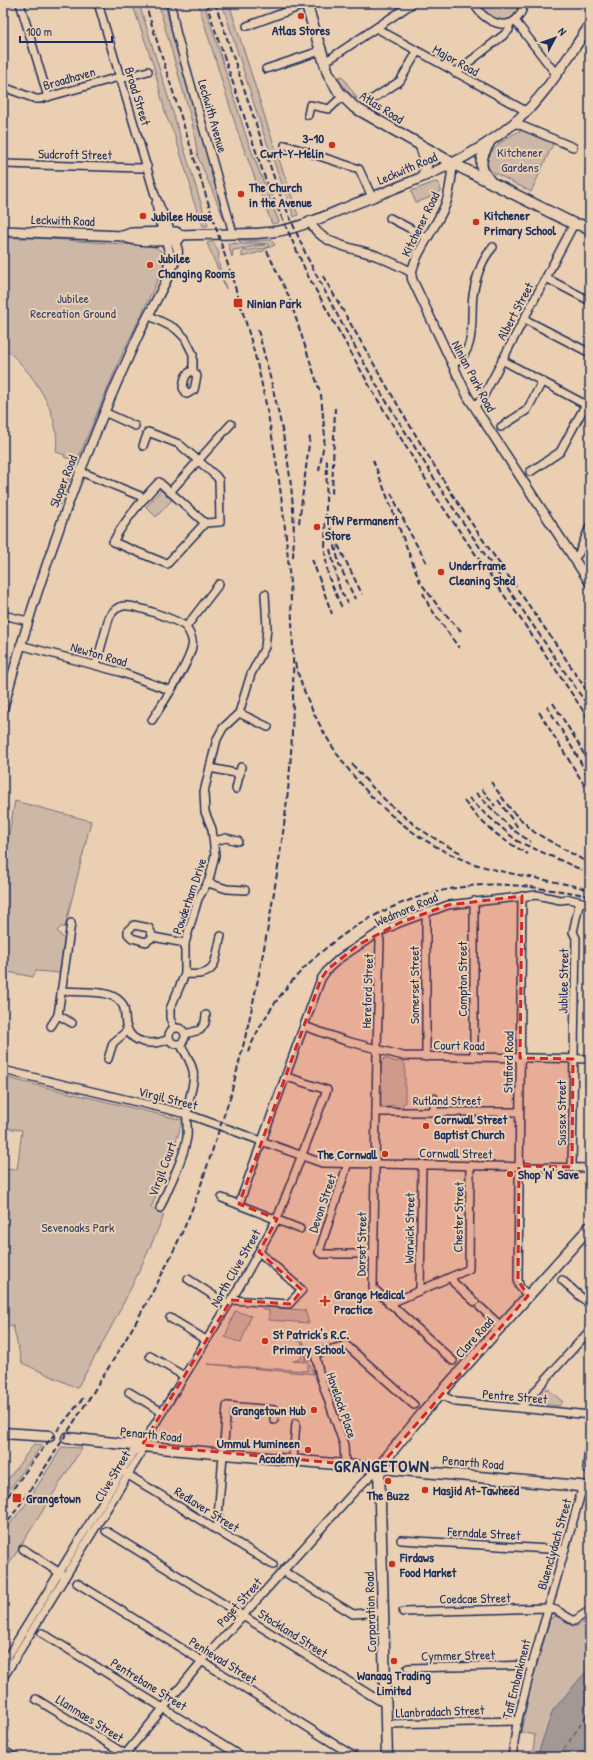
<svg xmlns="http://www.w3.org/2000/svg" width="593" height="1760" font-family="'Patrick Hand',sans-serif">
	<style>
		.green { fill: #cdb7a6; stroke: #747382 }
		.water { fill: #a49895; stroke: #6d6e7f }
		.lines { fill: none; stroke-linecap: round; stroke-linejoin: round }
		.ferry { stroke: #303f66; stroke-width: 1; stroke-dasharray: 5 4; stroke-linecap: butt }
		.minor-casing { stroke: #1b2f5e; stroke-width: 10 }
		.tertiary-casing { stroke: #1b2f5e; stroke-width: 11 }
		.secondary-casing { stroke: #1b2f5e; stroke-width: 12 }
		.primary-casing { stroke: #1b2f5e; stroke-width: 13 }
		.minor { stroke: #ebcfb2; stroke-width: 7 }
		.tertiary { stroke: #ebcfb2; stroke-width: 8 }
		.secondary { stroke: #ebcfb2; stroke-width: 9 }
		.primary { stroke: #ebcfb2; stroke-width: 10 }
		.rail { stroke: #1b2f5e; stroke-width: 2; stroke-dasharray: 6 3; stroke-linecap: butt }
		.marked { fill: #d62828; fill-opacity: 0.2; stroke: #d62828; stroke-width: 3; stroke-dasharray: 8 5; stroke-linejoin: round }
		.poi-dot { fill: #c8321e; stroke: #ebcfb2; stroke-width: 1.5 }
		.labels { text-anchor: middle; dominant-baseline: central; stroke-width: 4; stroke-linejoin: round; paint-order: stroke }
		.poi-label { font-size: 13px; font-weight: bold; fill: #1b2f5e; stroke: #ebcfb2; text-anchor: start }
		.street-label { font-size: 13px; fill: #1b2f5e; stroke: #ebcfb2 }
		.park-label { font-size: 13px; fill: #364369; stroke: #ebcfb2 }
		.district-label { font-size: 17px; font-weight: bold; letter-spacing: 1px; fill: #1b2f5e; stroke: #ebcfb2 }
	</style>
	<rect width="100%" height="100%" fill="#ebcfb2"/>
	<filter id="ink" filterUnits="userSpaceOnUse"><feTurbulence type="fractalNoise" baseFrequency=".025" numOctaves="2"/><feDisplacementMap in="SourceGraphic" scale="8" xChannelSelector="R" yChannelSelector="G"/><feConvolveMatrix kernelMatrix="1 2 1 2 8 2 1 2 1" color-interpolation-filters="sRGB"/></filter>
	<g filter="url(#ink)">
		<g class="green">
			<path d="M132 3H139L208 226H203L191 194V187L175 136 166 116 154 67Z"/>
			<path d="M158 3H165L170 25 227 226 198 157 192 122Z"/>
			<path d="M198 3H204L247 139 279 222 272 224 238 133Z"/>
			<path d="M222 3H229L268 127 298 215 294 217 262 129Z"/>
			<path d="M477 3H519C513 32 489 18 477 3Z"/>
			<path d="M342 76 359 101 349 93 337 78Z"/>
			<path d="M524 130 554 142 531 192 491 171C475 157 512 132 524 130Z"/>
			<path d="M435 182 439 183 441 191 438 194 416 203 411 191Z"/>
			<path d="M3 238H35L151 246C161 248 166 255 165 265L120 359 77 461 64 457 65 455 56 452C62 414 32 370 3 347Z"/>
			<path d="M271 240 275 245 265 249 264 251 242 257V251L265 248 269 246 268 244 238 241Z"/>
			<path d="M213 241 219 253 218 261 226 289 207 243Z"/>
			<path d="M228 243 265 245 233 250 232 257Z"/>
			<path d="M69 464 75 466 63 498 61 497 60 505 59 504 70 472 66 471Z"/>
			<path d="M161 490 172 500 156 517 146 507Z"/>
			<path d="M15 801 91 821 65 927H61L57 931 65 940 60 973 36 971 33 977 3 971V865Z"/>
			<path d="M385 1058 396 1062 402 1060 405 1064V1102L401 1108 393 1105 385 1108 380 1105 381 1062Z"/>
			<path d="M3 1077 183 1120 168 1165 151 1208 164 1215C139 1275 110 1332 77 1388L22 1363 13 1326 3 1328V1169L17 1170 22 1130 3 1128Z"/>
			<path d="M263 1307 305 1310 309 1323 269 1320V1310H263Z"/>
			<path d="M235 1311 251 1316 241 1343 225 1337Z"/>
			<path d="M299 1330 309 1359V1362H306L305 1355V1362L293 1361 301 1359 302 1342 298 1341Z"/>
			<path d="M207 1364 307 1371 308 1364 310 1365 314 1374Z"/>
			<path d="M547 1388 563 1402 559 1406 534 1403Z"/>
			<path d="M34 1444 42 1445 3 1498V1486Z"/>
			<path d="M62 1447 82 1448 3 1574V1532L26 1504Z"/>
			<path d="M555 1616C575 1624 569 1634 590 1617V1667L553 1710 537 1757H530L533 1751 535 1735 521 1732 531 1685 550 1619Z"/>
		</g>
		<path class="water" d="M590 1667V1751L587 1757H537L553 1710Z"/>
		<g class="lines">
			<path class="ferry" d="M559 1757 590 1710"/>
			<g class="minor-casing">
				<g id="minor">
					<path d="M20 3 48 97"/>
					<path d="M98 3 155 195 171 232"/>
					<path d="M170 3C172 6 175 28 177 35L233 233"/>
					<path d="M474 3C485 26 518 36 524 3"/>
					<path d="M516 22 556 74"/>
					<path d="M247 26 310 3"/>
					<path d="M376 28 526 111"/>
					<path d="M331 58 413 3"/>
					<path d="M266 69 320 51"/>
					<path d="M455 73 505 34 509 30V25"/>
					<path d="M120 79 148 71"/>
					<path d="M3 87 36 99H40L119 77"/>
					<path d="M368 102 400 81 417 52"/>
					<path d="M308 115 310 105 329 109 343 96"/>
					<path d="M515 123 573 147"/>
					<path d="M285 145 359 169 372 197"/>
					<path d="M3 164 141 168 147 166"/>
					<path d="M156 203 159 221 164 233"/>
					<path d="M390 218 428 238"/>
					<path d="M546 278 590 301"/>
					<path d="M148 315 176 329 185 338 193 354V371L197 376 194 390 187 394 183 388C184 381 184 373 193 371"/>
					<path d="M524 319 590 353"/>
					<path d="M502 360 590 407"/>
					<path d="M452 364C478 353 470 317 473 295 476 277 481 260 493 247"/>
					<path d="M474 406 482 399 574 224"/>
					<path d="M104 412 135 426"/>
					<path d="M501 427 527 410 542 382"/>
					<path d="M143 446 148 432 179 444 216 476 219 480 220 522 205 523 167 564 113 542C124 521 142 500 159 482L205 523"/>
					<path d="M79 471 145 498"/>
					<path d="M530 472 560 452 586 404"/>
					<path d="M170 492 231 424"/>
					<path d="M574 558 579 553 590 526"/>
					<path d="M3 615 28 621"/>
					<path d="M20 645 120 672 169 690"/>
					<path d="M96 665 109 618C112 612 116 607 123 606 133 604 178 620 186 627"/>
					<path d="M239 713 268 727"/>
					<path d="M152 720C163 703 188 666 192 647 194 640 190 633 186 627L219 584"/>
					<path d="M210 768 240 774"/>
					<path d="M236 789 241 767"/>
					<path d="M215 841 226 838 238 841"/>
					<path d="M208 883 227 889 245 890"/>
					<path d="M522 896 518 1280 519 1286 528 1296"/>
					<path d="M153 937 149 928 134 925 128 930V934L132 938 146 942 153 937 185 943"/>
					<path d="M185 974C218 977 214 964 221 936"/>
					<path d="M61 991C76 992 105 990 116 998 127 1005 124 1014 126 1025 131 1045 154 1046 169 1039"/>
					<path d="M58 1015 72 1023"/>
					<path d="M51 1026 58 1015 71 923"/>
					<path d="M304 1026 343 1040 403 1056 590 1059"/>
					<circle cx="177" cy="1036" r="8"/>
					<path d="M174 1028 170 1018V1009L185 974V943L198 899 209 880 215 855 212 829 205 812 204 792 217 739 223 728 239 713 251 674 265 647 267 628 265 594"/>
					<path d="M185 1034 200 1030 205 1023 206 1015"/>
					<path d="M377 1049 380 941 378 933"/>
					<path d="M377 1054 373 1288 453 1361"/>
					<path d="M426 1057V912"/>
					<path d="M474 1057V901"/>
					<path d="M108 1059 113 1043 128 1030"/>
					<path d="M3 1070 187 1114 322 1163 590 1168"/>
					<path d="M434 1098V1112"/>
					<path d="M376 1112H519"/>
					<path d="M348 1163 319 1252 322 1254H372"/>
					<path d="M572 1167 576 938 573 932 579 905"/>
					<path d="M222 1198 300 1229"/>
					<path d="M239 1204 321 979 328 969 340 958 378 933 399 923 448 905 537 895 560 900 569 899 590 904"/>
					<path d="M160 1208C169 1185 183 1161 187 1137 188 1129 186 1120 187 1113 192 1077 202 1079 180 1044"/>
					<path d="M451 1277 454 1283 475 1302"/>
					<path d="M188 1279 228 1305"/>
					<path d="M562 1280 590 1305"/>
					<path d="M420 1291 422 1164"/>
					<path d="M231 1300 289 1304 302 1290 259 1252"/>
					<path d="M389 1304 469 1269 470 1165"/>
					<path d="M480 1307 501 1326"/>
					<path d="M170 1318 206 1340"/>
					<path d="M150 1356 184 1376"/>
					<path d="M129 1392 162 1412"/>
					<path d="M440 1395 456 1402 590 1415"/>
					<path d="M520 1408 590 1330"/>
					<path d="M293 1460 296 1423"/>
					<path d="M345 1464 344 1445 320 1376 315 1354 346 1345 414 1405"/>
					<path d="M587 1469 590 1433"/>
					<path d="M125 1473 273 1565"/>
					<path d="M217 1529 227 1406 275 1410 274 1420"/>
					<path d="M106 1531 380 1701 386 1703"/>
					<path d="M401 1540 565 1550"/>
					<path d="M23 1549 63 1575"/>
					<path d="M283 1571 353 1614 383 1612"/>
					<path d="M77 1583 355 1757"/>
					<path d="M403 1612 548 1608 556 1610 574 1621 590 1610"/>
					<path d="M42 1633 242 1757"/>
					<path d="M3 1664 134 1451 142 1446"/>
					<path d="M408 1668 532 1665"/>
					<path d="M3 1678 140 1455 142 1445 238 1289 277 1219 327 1090 287 1077"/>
					<path d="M36 1699 130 1757"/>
					<path d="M386 1724 518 1721"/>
					<path d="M6 1752 14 1757"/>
					<path d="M123 1757 202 1661 353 1493 379 1467"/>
					<path d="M512 1757 517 1723 532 1665 583 1486"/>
				</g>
			</g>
			<g class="tertiary-casing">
				<g id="tertiary">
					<path d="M452 163C453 170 449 195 446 203 440 222 408 261 412 279L468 397 590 583"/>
					<path d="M310 221C320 246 356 248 377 256 389 261 400 266 411 272"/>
					<path d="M165 235 170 256 168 268 170 271"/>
					<path d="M3 709C37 581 82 457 138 336 144 322 178 262 178 252 178 247 174 240 172 235"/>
				</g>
			</g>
			<g class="secondary-casing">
				<g id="secondary">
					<path d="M420 145 427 165 422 176"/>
					<path d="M3 231 123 236 131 233 176 232 181 235C211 233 242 236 272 232 299 229 327 215 352 205 408 183 468 163 514 123 545 97 567 58 590 25"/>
					<path d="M123 236C134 243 165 241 179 239L181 235"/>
				</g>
			</g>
			<g class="primary-casing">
				<g id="primary">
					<path d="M306 3 328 73 339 92 354 107 452 163 574 224 581 225 590 230"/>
					<path d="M489 180C477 167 481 156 489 143"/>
					<path d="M3 1433 49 1436"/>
					<path d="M67 1438 181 1450 590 1487"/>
					<path d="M379 1467 423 1413 590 1227"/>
					<path d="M379 1467 387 1757"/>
				</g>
			</g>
			<use href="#minor" class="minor"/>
			<use href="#tertiary" class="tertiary"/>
			<use href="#secondary" class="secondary"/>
			<use href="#primary" class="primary"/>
			<g class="rail">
				<path d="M145 3C169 80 194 157 218 234 234 284 251 334 262 385 286 498 297 616 292 732 290 791 281 851 271 910 260 973 247 1035 230 1097"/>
				<path d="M206 3 267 184 308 276 373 392 440 503 556 670 590 721"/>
				<path d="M215 3 279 192 307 257 341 322 380 391 447 499 590 709"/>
				<path d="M267 251 289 297 321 395 325 437 319 471"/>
				<path d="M323 276C366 350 408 425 454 497 498 564 547 628 590 696"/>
				<path d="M258 330C277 404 298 480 293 557"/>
				<path d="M327 460 325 552 328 576 342 608"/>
				<path d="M373 460 420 582 438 606 461 631"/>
				<path d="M391 493 410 533 428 565"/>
				<path d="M332 494 335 408"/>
				<path d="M329 519 339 564 355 599"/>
				<path d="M299 523 310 436"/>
				<path d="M338 545 362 594"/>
				<path d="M330 549 340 590 348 603"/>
				<path d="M312 559 332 614"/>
				<path d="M423 593 429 606 459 648"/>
				<path d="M295 663C319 750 386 832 472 863 510 876 551 879 590 890"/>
				<path d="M553 703 578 743 589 764"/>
				<path d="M547 706 579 759 590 782"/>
				<path d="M539 712 590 794"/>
				<path d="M352 764C383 802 419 833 463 854"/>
				<path d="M491 782 512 811 534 832 590 864"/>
				<path d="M482 789 495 806"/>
				<path d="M476 793 513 830 531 842"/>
				<path d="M469 798 481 810 517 841 582 870"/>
				<path d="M498 800 519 829"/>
				<path d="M464 801C482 825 502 840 528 854"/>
				<path d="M248 1052C285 963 373 897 470 886 495 883 521 885 545 889 560 891 575 892 590 897"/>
				<path d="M3 1503 33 1461 84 1397"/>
				<path d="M3 1528C28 1495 50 1460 72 1425 115 1359 157 1291 188 1219 205 1178 216 1135 232 1093"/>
			</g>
		</g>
	</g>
	<path class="marked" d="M522 896 520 1058 573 1059 572 1167 519 1166 518 1280 528 1296 379 1467 142 1445 231 1300 291 1304 302 1290 259 1252 277 1219 239 1204 321 979 328 969 358 945 399 923 448 905Z"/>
	<g class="poi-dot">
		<circle cx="301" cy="16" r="4"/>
		<circle cx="332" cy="145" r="4"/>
		<circle cx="241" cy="194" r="4"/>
		<circle cx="143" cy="216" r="4"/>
		<circle cx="476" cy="222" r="4"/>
		<circle cx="150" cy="265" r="4"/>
		<rect x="233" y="298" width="10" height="10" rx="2"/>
		<circle cx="317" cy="527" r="4"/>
		<circle cx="441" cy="572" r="4"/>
		<circle cx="426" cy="1126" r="4"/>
		<circle cx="385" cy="1154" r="4"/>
		<circle cx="510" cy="1174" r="4"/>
		<path d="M323 1295h4v4h4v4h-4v4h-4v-4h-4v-4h4z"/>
		<circle cx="265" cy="1341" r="4"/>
		<circle cx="314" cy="1410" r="4"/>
		<circle cx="308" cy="1450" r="4"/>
		<circle cx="388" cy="1481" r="4"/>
		<circle cx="425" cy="1490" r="4"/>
		<rect x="12" y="1493" width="10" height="10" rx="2"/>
		<circle cx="392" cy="1564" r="4"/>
		<circle cx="394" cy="1661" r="4"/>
	</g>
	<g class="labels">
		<g class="poi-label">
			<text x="301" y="30" text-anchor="middle">Atlas Stores</text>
			<text x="324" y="138" text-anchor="end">3-10<tspan x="324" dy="15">Cwrt-Y-Melin</tspan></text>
			<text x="249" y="187">The Church<tspan x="249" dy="15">in the Avenue</tspan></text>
			<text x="484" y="215">Kitchener<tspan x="484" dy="15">Primary School</tspan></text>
			<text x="151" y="216">Jubilee House</text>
			<text x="158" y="258">Jubilee<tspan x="158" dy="15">Changing Rooms</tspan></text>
			<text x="247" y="303">Ninian Park</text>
			<text x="325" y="520">TfW Permanent<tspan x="325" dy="15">Store</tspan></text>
			<text x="449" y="565">Underframe<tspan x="449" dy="15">Cleaning Shed</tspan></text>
			<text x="434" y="1119">Cornwall Street<tspan x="434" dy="15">Baptist Church</tspan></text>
			<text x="377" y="1154" text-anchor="end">The Cornwall</text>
			<text x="518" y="1174">Shop 'N' Save</text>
			<text x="334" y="1294">Grange Medical<tspan x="334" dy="15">Practice</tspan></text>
			<text x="273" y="1334">St Patrick's R.C.<tspan x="273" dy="15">Primary School</tspan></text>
			<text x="306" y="1410" text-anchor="end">Grangetown Hub</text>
			<text x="300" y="1443" text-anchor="end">Ummul Mumineen<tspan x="300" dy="15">Academy</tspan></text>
			<text x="433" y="1490">Masjid At-Tawheed</text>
			<text x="388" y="1495" text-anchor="middle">The Buzz</text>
			<text x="26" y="1498">Grangetown</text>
			<text x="400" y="1557">Firdaws<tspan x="400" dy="15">Food Market</tspan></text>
			<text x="394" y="1675" text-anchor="middle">Wanaag Trading<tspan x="394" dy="15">Limited</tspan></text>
		</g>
		<g class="street-label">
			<text transform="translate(456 60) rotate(29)">Major Road</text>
			<text transform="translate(69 78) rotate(-16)">Broadhaven</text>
			<text transform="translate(138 96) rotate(73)">Broad Street</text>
			<text transform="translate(382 107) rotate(32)">Atlas Road</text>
			<text transform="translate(213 116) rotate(74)">Leckwith Avenue</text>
			<text transform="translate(75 154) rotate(1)">Sudcroft Street</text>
			<text transform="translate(407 168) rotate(-23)">Leckwith Road</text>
			<text transform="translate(63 220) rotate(2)">Leckwith Road</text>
			<text transform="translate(420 224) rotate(-64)">Kitchener Road</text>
			<text transform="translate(515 311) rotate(-62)">Albert Street</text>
			<text transform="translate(474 376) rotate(62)">Ninian Park Road</text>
			<text transform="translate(63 481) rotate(-69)">Sloper Road</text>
			<text transform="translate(99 654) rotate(16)">Newton Road</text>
			<text transform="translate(189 896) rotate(-71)">Powderham Drive</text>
			<text transform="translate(406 909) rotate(-23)">Wedmore Road</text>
			<text transform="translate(462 979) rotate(-90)">Compton Street</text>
			<text transform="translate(563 981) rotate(-89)">Jubilee Street</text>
			<text transform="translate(414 985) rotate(-90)">Somerset Street</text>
			<text transform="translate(367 991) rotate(-88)">Hereford Street</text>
			<text transform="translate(459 1045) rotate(1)">Court Road</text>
			<text transform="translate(508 1062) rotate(-89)">Stafford Road</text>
			<text transform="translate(168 1098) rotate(14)">Virgil Street</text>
			<text x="447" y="1100">Rutland Street</text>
			<text transform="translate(561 1113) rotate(-90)">Sussex Street</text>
			<text transform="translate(456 1153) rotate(1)">Cornwall Street</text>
			<text transform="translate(162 1169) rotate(-69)">Virgil Court</text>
			<text transform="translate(322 1203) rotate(-71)">Devon Street</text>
			<text transform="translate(458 1217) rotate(-89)">Chester Street</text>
			<text transform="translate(409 1228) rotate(-89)">Warwick Street</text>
			<text transform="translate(361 1244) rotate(-89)">Dorset Street</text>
			<text transform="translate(235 1268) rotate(-60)">North Clive Street</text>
			<text transform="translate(474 1337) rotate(-48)">Clare Road</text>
			<text transform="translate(515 1396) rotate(5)">Pentre Street</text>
			<text transform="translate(342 1405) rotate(71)">Havelock Place</text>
			<text transform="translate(151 1434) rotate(6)">Penarth Road</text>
			<text transform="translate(473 1462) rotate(5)">Penarth Road</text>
			<text transform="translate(112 1476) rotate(-59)">Clive Street</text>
			<text transform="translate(207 1509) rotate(32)">Redlaver Street</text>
			<text transform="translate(484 1533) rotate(3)">Ferndale Street</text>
			<text transform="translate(554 1544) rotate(-74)">Blaenclydach Street</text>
			<text transform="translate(475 1598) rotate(-1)">Coedcae Street</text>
			<text transform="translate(239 1602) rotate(-48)">Paget Street</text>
			<text transform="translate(370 1612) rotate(-92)">Corporation Road</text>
			<text transform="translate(293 1633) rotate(32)">Stockland Street</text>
			<text transform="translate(458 1655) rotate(-1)">Cymmer Street</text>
			<text transform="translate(223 1660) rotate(32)">Penhevad Street</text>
			<text transform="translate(516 1679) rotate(-76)">Taff Embankment</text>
			<text transform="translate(149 1684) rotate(32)">Pentrebane Street</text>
			<text transform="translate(440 1711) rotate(-2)">Llanbradach Street</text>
			<text transform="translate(90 1718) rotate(32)">Llanmaes Street</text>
		</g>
		<g class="park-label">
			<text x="520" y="152">Kitchener<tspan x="520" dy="15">Gardens</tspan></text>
			<text x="73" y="298">Jubilee<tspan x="73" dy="15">Recreation Ground</tspan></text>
			<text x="78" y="1227">Sevenoaks Park</text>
		</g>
		<g class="district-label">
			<text x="382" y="1465">GRANGETOWN</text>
		</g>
	</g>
	<rect width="593" height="1760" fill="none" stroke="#ebcfb2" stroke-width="16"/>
	<rect x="8" y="8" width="577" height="1744" fill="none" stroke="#1b2f5e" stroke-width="1.5" filter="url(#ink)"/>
	<g transform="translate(555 38) rotate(49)" stroke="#ebcfb2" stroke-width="3" paint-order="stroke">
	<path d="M0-3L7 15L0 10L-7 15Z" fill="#1b2f5e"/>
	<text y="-6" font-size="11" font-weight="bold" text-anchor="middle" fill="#1b2f5e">N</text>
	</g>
	<path d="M20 36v6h92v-6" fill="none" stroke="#1b2f5e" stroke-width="2"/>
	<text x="26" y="36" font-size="12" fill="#1b2f5e" stroke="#ebcfb2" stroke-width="3" paint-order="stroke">100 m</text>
</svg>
